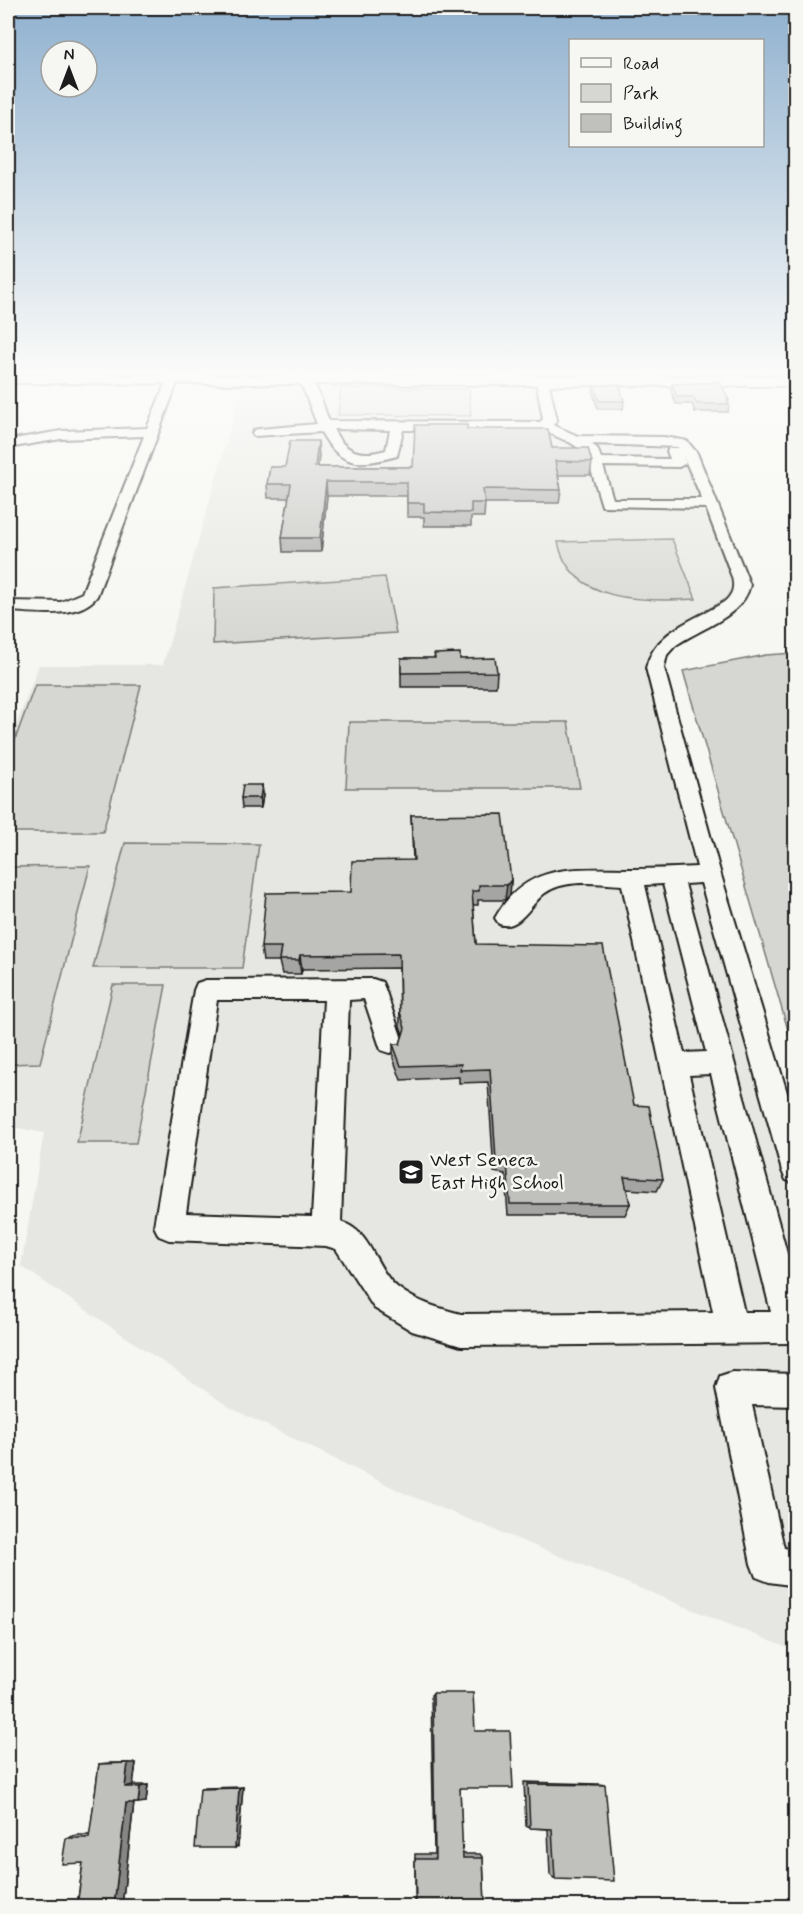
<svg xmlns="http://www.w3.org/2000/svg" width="803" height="1914" font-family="Mynerve,sans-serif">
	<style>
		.built { fill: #e6e6e2 }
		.green { fill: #d6d6d2; stroke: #797977; stroke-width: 1.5 }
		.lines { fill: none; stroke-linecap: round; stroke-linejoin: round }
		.minor-casing { stroke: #1c1c1c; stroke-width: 4 }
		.major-casing { stroke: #1c1c1c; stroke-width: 4 }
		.minor { fill: #f6f6f2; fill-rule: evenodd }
		.major { fill: #f6f6f2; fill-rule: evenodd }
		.wall { fill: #a5a5a3; stroke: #1c1c1c; stroke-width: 1.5 }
		.shaded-wall { fill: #868684; stroke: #1c1c1c; stroke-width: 1.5 }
		.building { fill: #c0c0bd; stroke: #1c1c1c; stroke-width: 1.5 }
		.labels { text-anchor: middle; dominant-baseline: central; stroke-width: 5; stroke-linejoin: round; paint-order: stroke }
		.poi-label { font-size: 20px; fill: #1c1c1c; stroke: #f6f6f2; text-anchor: start }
	</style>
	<rect width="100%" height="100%" fill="#f6f6f2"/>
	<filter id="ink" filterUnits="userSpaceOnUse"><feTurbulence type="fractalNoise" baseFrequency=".0167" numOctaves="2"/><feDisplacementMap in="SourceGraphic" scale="12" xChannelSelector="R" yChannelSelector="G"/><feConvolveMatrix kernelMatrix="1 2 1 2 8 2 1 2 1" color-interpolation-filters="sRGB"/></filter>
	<g filter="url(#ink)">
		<path class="built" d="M243 383 537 384 548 432 566 443H671L682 448 723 549 733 590 724 601 677 627 660 642 650 667 795 1211V1651L404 1493 231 1408 21 1266 44 1133 8 1126V746L39 665H163Z"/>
		<g class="green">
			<path d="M341 388 469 389 471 416 338 415Z"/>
			<path d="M672 539 696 599C646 602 570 604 558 542Z"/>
			<path d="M385 577 396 633 213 644 214 588Z"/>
			<path d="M795 653H796L795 1054 683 671 766 655Z"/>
			<path d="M35 685H141L103 832H8V759Z"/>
			<path d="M349 722H568L580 788H346Z"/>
			<path d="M125 843 259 844 242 968H93Z"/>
			<path d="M90 866 40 1063 8 1064V867Z"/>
			<path d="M113 985H166L136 1143H77Z"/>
		</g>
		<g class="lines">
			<g class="minor-casing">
				<g id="minor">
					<path d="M169 375H176L179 378 97 596C79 620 34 612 8 611V601L61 602 82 593 144 436 61 439 8 448V440L61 431 147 428Z"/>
					<path d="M302 375C318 380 323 407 329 421L540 422 543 419 536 380 542 376 548 380 557 420 553 425 578 436 664 437 682 440 687 441 697 453 750 585C743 617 700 628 675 646L667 655 664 668 721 875 796 1122V1184L786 1180 782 1171 701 883 685 884 796 1286V1343L461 1346 412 1331 374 1308 336 1249 326 1246 169 1240 159 1236 154 1226 194 990 197 983 206 980 373 979 382 982 385 989 403 1042 399 1050 390 1053 381 1050 364 999 349 1000 341 1222C371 1230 375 1269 397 1287 416 1302 438 1308 461 1314L713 1312 622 885C598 884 567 878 545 893 530 904 520 931 499 924L495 918C527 861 576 869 631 869 653 869 675 868 697 867L646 668C655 630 694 621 724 602 732 595 735 589 732 577L706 508 602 506 586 453 571 443 542 430H403L397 456C360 466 341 468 321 432L254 436 252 433 254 430 259 429 317 424 302 386 296 379ZM333 429 390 430 386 450C361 457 345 453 333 429ZM591 444 678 447V448H669L667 451 670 459 601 458 597 448ZM681 451 702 499H613L603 466 679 467 686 463ZM663 884 706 1052 684 1053 645 885ZM217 1000H324L312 1217 186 1213ZM711 1074 771 1312H744L689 1075Z"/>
					<path d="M732 1372 796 1374V1406L752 1405 784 1548 796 1550V1586L769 1582 756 1577 751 1564 716 1388 720 1376Z"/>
				</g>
			</g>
			<g class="major-casing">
				<path id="major" d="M8 375 796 376V386L8 383Z"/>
			</g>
			<use href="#minor" class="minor"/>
			<use href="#major" class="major"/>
		</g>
		<g class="wall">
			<path d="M672 384 729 400 728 402 729 404 728 412H695L692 404H676L671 391Z"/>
			<path d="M594 386 624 401 623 409H598L593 393Z"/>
			<path d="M467 429 552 448 592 462 590 475H558L561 490 559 503H485L484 517H471V526H424V517H407V496H327L321 552H283L282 538 289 498H268L267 484 285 467 319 455 318 467H413Z"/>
			<path d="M401 658 460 659 497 672 496 687H401Z"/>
			<path d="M262 785 263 795 261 808H242L241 798Z"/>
			<path d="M411 815 511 880 510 895 505 900H478V905H473L476 944 634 1105 663 1179 657 1191 627 1189 630 1204 625 1215H508L505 1174 494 1172 488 1082 459 1083V1077L401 1080 393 1058V1044H400L403 1035 400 1026 399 968 302 969 301 974H282L279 961H263L261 947 351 892 413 860Z"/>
			<path d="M433 1693 460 1788 462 1854H480L483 1858 485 1906H415V1854H434L431 1695Z"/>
			<path d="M108 1763H136L133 1785H148L146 1802 134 1803 122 1906H77L83 1863 66 1838 76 1835H90L99 1764Z"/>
			<path d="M524 1782 599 1784 605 1785 555 1879 550 1875 548 1829 530 1828 526 1826Z"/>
			<path d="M243 1787 238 1846 200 1789 204 1788Z"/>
		</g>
		<g class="shaded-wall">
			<path d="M318 441 319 455 316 480 315 467Z"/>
			<path d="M326 482 327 496 321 552 320 538Z"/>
			<path d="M262 785 263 795 261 808 260 798Z"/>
			<path d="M511 880 510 895 505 900 507 885Z"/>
			<path d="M300 955 302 969 301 974 299 960Z"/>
			<path d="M128 1763H136L133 1785 125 1787Z"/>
			<path d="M148 1785 146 1802 138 1803 140 1787Z"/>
			<path d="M243 1787 238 1846 235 1848 239 1788Z"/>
			<path d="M134 1802 122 1906H114L126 1803Z"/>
		</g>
		<g class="building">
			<path d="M720 382 729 400H727L729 404H697L693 397H677L672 384Z"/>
			<path d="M619 384 624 401H599L594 386Z"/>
			<path d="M415 425H467V429H548L552 448H588L592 462 555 461 561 490 483 489 485 503H471V513L424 512V503H407V482H326L320 538H282L291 484H267L270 467H285L290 441H318L315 467H413Z"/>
			<path d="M460 653V659L495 658 497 672 401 673V658H435L434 654Z"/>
			<path d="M243 785H262L260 798H241Z"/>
			<path d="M503 814 511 880 507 885H479V891H472L476 944 603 946 634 1105 649 1106 663 1179 624 1177 630 1204H510L507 1162 496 1160 490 1069 460 1070 461 1064 401 1066 393 1044H400L405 1028 400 1012 399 954 300 955 299 960H279L281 947H261L266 893 351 892 352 861 414 860 411 815Z"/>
			<path d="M433 1693H473L475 1731H510L513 1788H460L463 1858H483L485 1906H416L415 1859H435Z"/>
			<path d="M128 1763 125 1787H140L138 1803H126L114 1906H77L83 1863 62 1864 66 1838H89L99 1764Z"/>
			<path d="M528 1784 605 1785 614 1881 555 1879 552 1829 530 1828Z"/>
			<path d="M239 1788 235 1848H195L200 1789Z"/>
		</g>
	</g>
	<linearGradient id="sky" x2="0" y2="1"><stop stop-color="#90b1cf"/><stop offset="0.58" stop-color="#fbfbf9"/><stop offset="1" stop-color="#fbfbf9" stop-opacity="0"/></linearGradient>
	<rect width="803" height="643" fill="url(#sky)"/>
	<defs>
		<g id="school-square" transform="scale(1.35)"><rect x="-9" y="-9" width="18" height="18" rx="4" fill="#1c1c1c" stroke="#f6f6f2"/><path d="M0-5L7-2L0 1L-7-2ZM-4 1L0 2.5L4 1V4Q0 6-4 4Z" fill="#fff"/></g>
	</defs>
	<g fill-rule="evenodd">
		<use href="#school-square" x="411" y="1172"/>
	</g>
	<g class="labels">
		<g class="poi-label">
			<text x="430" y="1160">West Seneca<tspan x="430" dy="23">East High School</tspan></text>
		</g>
	</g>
	<rect width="803" height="1914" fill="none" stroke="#f6f6f2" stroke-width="30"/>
	<rect x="15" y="15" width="773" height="1884" fill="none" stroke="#1c1c1c" stroke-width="2" filter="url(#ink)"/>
	<rect x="569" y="39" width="195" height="108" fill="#f6f6f2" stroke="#9f9f9c" stroke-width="1.5"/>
	<rect x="581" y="58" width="30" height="9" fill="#f6f6f2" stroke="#9f9f9c" stroke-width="1.5"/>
	<text x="623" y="69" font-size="18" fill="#1c1c1c">Road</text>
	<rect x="581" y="84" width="30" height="18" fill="#d6d6d2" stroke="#9f9f9c" stroke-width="1.5"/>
	<text x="623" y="99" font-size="18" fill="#1c1c1c">Park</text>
	<rect x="581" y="114" width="30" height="18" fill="#c0c0bd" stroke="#9f9f9c" stroke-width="1.5"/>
	<text x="623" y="129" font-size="18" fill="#1c1c1c">Building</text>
	<g transform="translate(69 69)"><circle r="28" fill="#f6f6f2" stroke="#9f9f9c" stroke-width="1.5"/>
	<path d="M0-4.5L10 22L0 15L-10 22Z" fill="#1c1c1c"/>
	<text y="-9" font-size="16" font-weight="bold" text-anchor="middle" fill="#1c1c1c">N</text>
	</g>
</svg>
